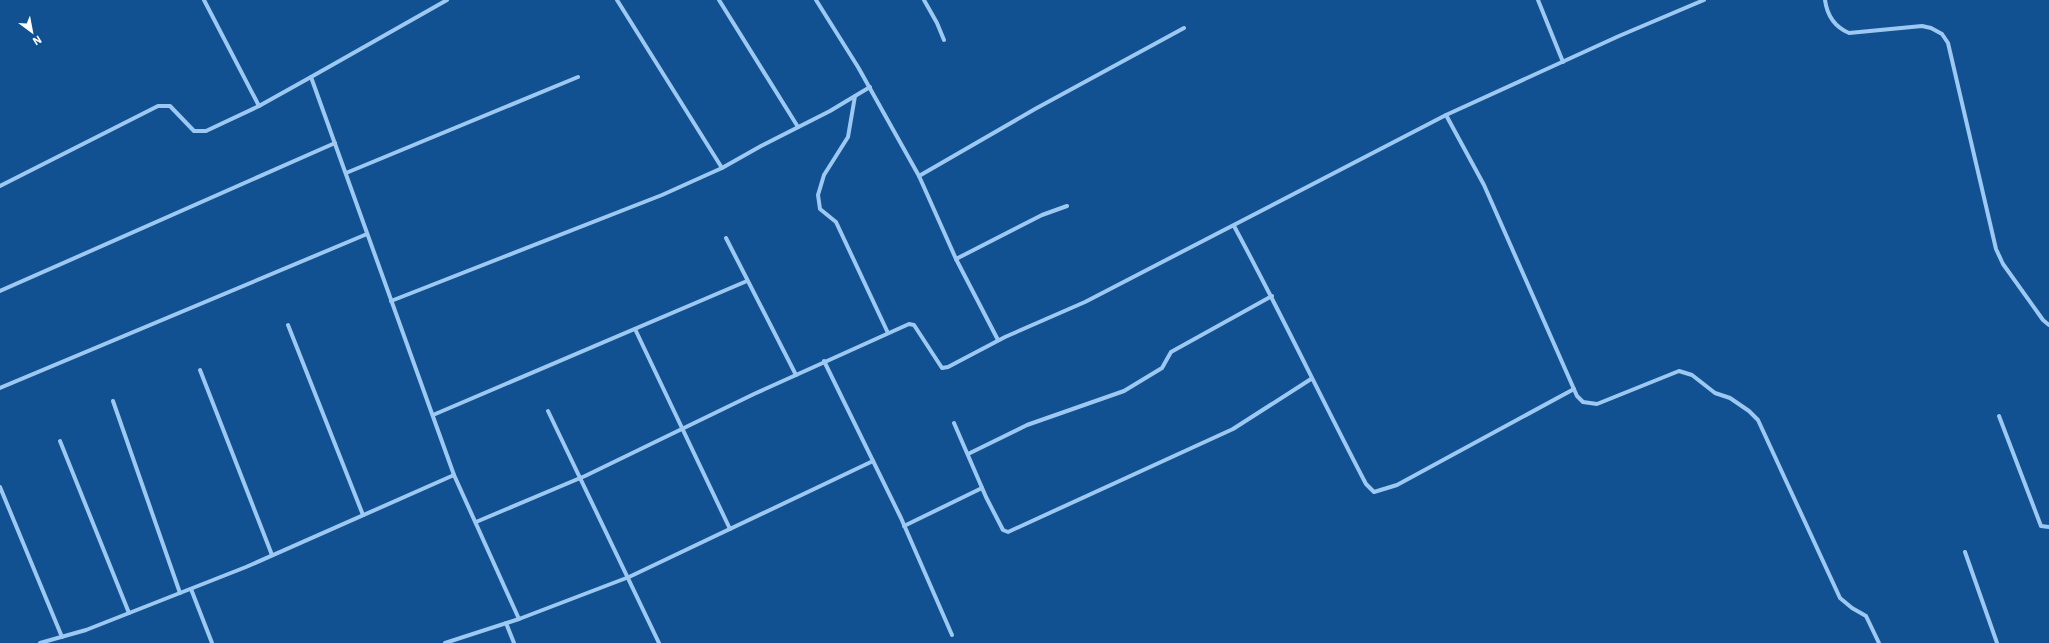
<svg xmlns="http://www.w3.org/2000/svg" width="2049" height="643" font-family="'IBM Plex Sans',sans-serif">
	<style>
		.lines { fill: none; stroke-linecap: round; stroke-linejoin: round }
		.minor { stroke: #9cc8f2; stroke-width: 4 }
	</style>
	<rect width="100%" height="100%" fill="#115191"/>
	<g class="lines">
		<g class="minor">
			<path d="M204 0 259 106"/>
			<path d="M447 0 311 77 454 475 519 619"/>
			<path d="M617 0 722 168"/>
			<path d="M719 0 798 127"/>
			<path d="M816 0 858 67 919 176"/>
			<path d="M924 0 937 23 944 40"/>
			<path d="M1538 0 1563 62"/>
			<path d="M1825 0C1827 15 1835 27 1849 33L1922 26 1931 28 1942 34 1948 43 1996 249 2003 264 2043 320 2049 325"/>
			<path d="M855 96 848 137 824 175 818 195 820 209 836 222 888 333"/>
			<path d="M1446 115 1484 185 1577 396 1583 402 1597 404 1679 371 1692 375 1715 393 1730 398 1749 411 1758 420 1840 598 1852 608 1866 616 1879 643"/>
			<path d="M346 173 578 77"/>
			<path d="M0 186 158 106H170L194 131H206L259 106 311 77"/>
			<path d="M1234 226C1280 311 1321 398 1366 484L1374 492 1397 485 1574 389"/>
			<path d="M726 238 796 375"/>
			<path d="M956 259 1042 215 1067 206"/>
			<path d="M0 291 335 143"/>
			<path d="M391 301 662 195 722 168 761 146 830 111 870 87"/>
			<path d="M288 325 363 515"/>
			<path d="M635 329 730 529"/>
			<path d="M998 340 956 259 919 176 1035 109 1184 28"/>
			<path d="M824 361 901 518 952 635"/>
			<path d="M200 370 272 555"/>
			<path d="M0 388 367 234"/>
			<path d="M113 401 180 593"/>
			<path d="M548 411 659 643"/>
			<path d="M433 415 747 281"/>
			<path d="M1999 416 2041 526 2049 527"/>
			<path d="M954 423 986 497 1003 530 1008 532 1233 429 1311 379"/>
			<path d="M60 441 129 613"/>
			<path d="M968 454 1027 425 1124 391 1162 368 1171 352 1272 296"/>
			<path d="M0 487 62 637"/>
			<path d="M476 522 585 476 754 394 909 324 914 325 942 368 948 367 1005 337 1085 302 1446 115 1619 36 1704 0"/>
			<path d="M904 526 982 488"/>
			<path d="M1965 552 1997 643"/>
			<path d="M191 589 212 643"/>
			<path d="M506 623 514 643"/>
			<path d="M40 643 86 630 246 567 454 475"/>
			<path d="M445 643 519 619 629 577 873 461"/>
		</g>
	</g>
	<g transform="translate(32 32) rotate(148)" stroke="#115191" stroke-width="3" paint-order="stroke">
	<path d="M0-3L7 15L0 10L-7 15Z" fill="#ffffff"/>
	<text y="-6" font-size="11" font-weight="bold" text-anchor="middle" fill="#ffffff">N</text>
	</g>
</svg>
